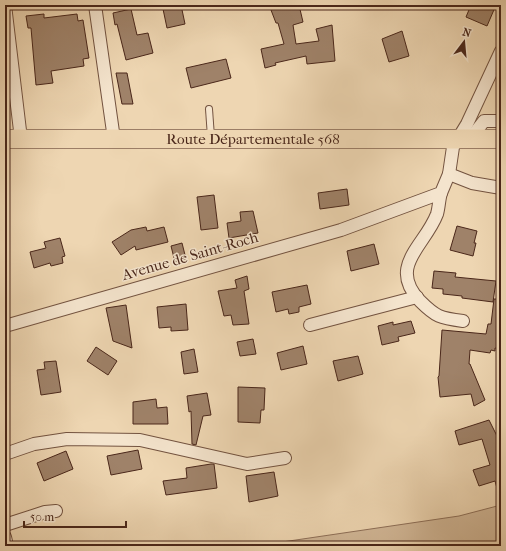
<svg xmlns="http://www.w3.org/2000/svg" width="506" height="551" font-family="'IM FELL French Canon',serif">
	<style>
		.green { fill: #d2b898; stroke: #8e7059 }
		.building { fill: #9f8269; stroke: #4a271a }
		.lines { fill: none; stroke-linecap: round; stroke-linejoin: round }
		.service-casing { stroke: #735340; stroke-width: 8 }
		.minor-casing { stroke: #735340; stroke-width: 14 }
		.primary-casing { stroke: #4a271a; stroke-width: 20 }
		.service { stroke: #f4e4cd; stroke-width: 6 }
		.minor { stroke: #f4e4cd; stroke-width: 12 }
		.primary { stroke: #eed6b2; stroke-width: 19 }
		.labels { text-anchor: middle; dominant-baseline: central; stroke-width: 3; stroke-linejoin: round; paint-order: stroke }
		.street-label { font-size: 15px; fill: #4a271a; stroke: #f4e4cd }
	</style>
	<rect width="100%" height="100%" fill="#eed6b2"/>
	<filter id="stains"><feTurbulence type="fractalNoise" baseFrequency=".005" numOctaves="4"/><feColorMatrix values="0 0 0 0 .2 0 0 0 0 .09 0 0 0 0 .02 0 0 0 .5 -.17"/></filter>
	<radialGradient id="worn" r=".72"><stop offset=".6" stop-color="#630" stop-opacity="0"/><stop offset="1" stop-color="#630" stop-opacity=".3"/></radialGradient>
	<path class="green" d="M501 505V546H255L459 516Z"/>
	<g class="building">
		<path d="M165 5H181L185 24 167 28 163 9H165Z"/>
		<path d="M289 5H299L303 22 293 25 296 44 319 41 316 29 332 25 335 61 307 64 306 56 275 63 276 65 265 68 261 49 284 44 278 23H276L271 10Z"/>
		<path d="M471 5H496L487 26 466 17Z"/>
		<path d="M131 9 137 35 148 33 153 53 126 60 117 24 115 25 113 13Z"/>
		<path d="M44 14V18L77 14 78 21 83 20 89 58 83 59 84 66 51 71 53 83 36 85 31 28H28L26 16Z"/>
		<path d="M402 31 409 56 389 62 382 39Z"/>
		<path d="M226 59 231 78 191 88 186 68Z"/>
		<path d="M116 73H127L133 104H122Z"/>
		<path d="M347 189 349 205 320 209 318 193Z"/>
		<path d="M214 195 218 228 201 230 197 197Z"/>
		<path d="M253 211 258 233 229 238 227 223 241 221 240 212Z"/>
		<path d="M457 226 477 231 474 243H476L473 256 450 250Z"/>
		<path d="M146 227 147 231 164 227 168 242 136 250 135 246 121 255 112 242 131 230Z"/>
		<path d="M60 238 65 256 62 257 63 263 51 266 50 263 34 268 30 252 46 248 44 242Z"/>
		<path d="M182 243 186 259 175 262 171 246Z"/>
		<path d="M374 244 379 264 351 271 347 251Z"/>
		<path d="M434 271 456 273 455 277 496 281 493 302 462 298V296L443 294V289L432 288Z"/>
		<path d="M247 276 249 289 244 291 249 324 233 325 231 315 224 316 218 291 237 288 235 280Z"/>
		<path d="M307 285 311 304 299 307V312L289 314 288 309 276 312 272 292Z"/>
		<path d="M494 299H501L500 349 495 348V351L491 350 490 353 470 350 469 364H470L485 400 474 406 471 394 440 397 438 377 439 376 442 330 486 334 488 324H491Z"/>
		<path d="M186 304 188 330 171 331V327L159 328 157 307Z"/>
		<path d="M126 305 132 348 113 341 106 308Z"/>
		<path d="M411 321 415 333 398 337 399 341 382 345 378 326 393 322V325Z"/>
		<path d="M253 339 256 354 240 356 237 342Z"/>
		<path d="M303 346 307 364 281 370 277 353Z"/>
		<path d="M96 347 117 361 108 375 87 361Z"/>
		<path d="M194 349 198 372 184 374 181 352Z"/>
		<path d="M358 356 363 374 338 381 333 361Z"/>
		<path d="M56 361 61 392 41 395 37 370 45 369 44 362Z"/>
		<path d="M238 387 265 388 264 410H261L260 423 238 422Z"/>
		<path d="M207 393 211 415 203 416 196 445 192 444 191 411 189 412 187 396Z"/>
		<path d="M156 399 157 408 167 407 168 424H133V402Z"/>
		<path d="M489 420 501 444V491L498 492 495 481 479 486 473 470 490 465 482 439 459 445 455 431Z"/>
		<path d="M138 450 142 469 111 475 107 456Z"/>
		<path d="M66 451 73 469 44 481 37 463Z"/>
		<path d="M211 464H214L217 488 166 495 163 481 187 478 186 468Z"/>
		<path d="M274 472 278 496 249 502 246 476Z"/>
	</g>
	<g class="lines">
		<g class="service-casing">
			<path id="service" d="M209 109 211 137"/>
		</g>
		<g class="minor-casing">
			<g id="minor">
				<path d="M5 5 21 139"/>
				<path d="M95 5 114 139"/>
				<path d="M470 139 484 121H501"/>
				<path d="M449 174 472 183 501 188"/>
				<path d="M441 193C439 199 439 207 437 214 425 246 387 266 420 301 436 317 440 318 463 321"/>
				<path d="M310 325 417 297"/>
				<path d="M5 326 341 230 441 193 449 174 453 147 467 124 501 51"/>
				<path d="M5 454 34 444 67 439 140 440 247 464 285 458"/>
				<path d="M5 525 45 512 56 511"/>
				<path d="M5 537 7 546"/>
			</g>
		</g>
		<g class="primary-casing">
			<g id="primary">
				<path id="s1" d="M5 139H501"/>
			</g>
		</g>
		<use href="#service" class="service"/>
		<use href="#minor" class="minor"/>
		<use href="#primary" class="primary"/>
	</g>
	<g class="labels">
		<g class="street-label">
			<text stroke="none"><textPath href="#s1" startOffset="248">Route Départementale 568</textPath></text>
			<text transform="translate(190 256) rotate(-16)">Avenue de Saint-Roch</text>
		</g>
	</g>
	<rect width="506" height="551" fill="none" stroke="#eed6b2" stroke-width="20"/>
	<rect x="6" y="6" width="494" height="539" fill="none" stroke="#4a271a" stroke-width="2"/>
	<rect x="10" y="10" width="486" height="531" fill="none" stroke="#4a271a"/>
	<g transform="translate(464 42) rotate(16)" stroke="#f4e4cd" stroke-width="3" paint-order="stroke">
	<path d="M0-3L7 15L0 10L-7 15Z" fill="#4a271a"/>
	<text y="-6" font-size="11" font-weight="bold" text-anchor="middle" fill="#4a271a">N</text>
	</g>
	<path d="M24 521v6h102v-6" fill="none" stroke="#4a271a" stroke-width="2"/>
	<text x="30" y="521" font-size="12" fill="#4a271a" stroke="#f4e4cd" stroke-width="3" paint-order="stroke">50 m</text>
	<rect width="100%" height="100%" filter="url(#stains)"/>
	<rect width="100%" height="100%" fill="url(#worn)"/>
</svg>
